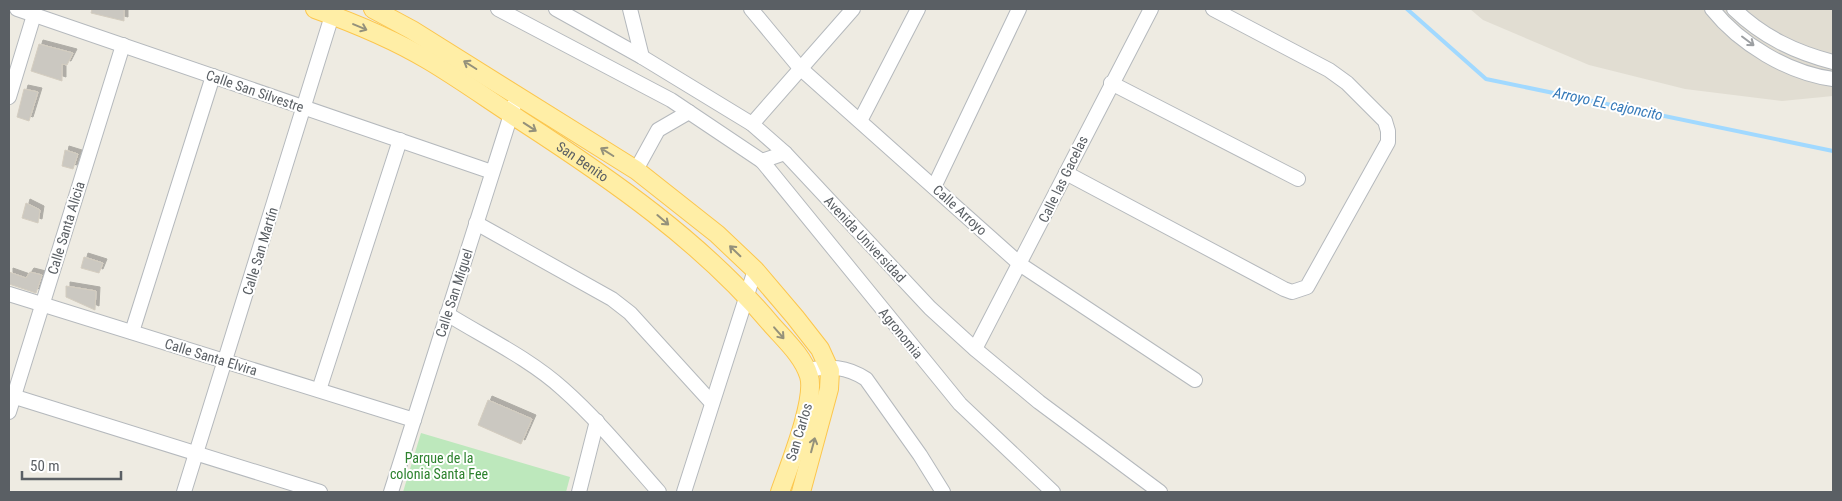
<svg xmlns="http://www.w3.org/2000/svg" width="1842" height="501" font-family="'Roboto Condensed',sans-serif">
	<style>
		.education { fill: #e1ddd2 }
		.green { fill: #bde8bc }
		.lines { fill: none; stroke-linecap: round; stroke-linejoin: round }
		.stream { stroke: #a1d9ff; stroke-width: 4 }
		.building { fill: #cbc8c1; stroke: #d4cdc0; filter: url(#shadow) }
		.minor-casing { stroke: #b5b9bd; stroke-width: 16 }
		.major-casing { stroke: #fcc64d; stroke-width: 20 }
		.minor { stroke: #fff; stroke-width: 14 }
		.major { stroke: #ffeea6; stroke-width: 18 }
		.oneway { stroke: #94917b }
		.oneway2 { stroke: #9c9fa2 }
		.labels { text-anchor: middle; dominant-baseline: central; stroke-width: 4; stroke-linejoin: round; paint-order: stroke }
		.street-label { font-size: 14px; fill: #5a5f64; stroke: #fff }
		.park-label { font-size: 14px; fill: #2d822e; stroke: #fff }
		.water-label { font-size: 15px; font-style: italic; fill: #367ab9; stroke: #fff }
	</style>
	<defs>
		<filter id="shadow"><feDropShadow dx="4" dy="-4" stdDeviation="0" flood-color="#0004"/></filter>
	</defs>
	<rect width="100%" height="100%" fill="#eeebe2"/>
	<path class="education" d="M1470 9H1833V96L1782 101 1685 89 1589 65 1483 20Z"/>
	<path class="green" d="M421 433 570 477 566 492H403Z"/>
	<g class="lines">
		<path class="stream" d="M1407 9 1486 79 1833 151"/>
	</g>
	<g class="building">
		<path d="M92 9H124V21L91 13Z"/>
		<path d="M39 44 73 53 67 65 62 64V81L31 71Z"/>
		<path d="M24 89 38 92 29 121 17 117Z"/>
		<path d="M65 150 78 154 73 169 62 166Z"/>
		<path d="M26 203 40 210 38 223 22 218Z"/>
		<path d="M84 257 103 263 99 273 81 268Z"/>
		<path d="M9 272 26 278 30 272 42 275 36 293 9 284Z"/>
		<path d="M66 286 96 291 95 310 66 297Z"/>
		<path d="M488 400 532 419 521 444 478 425Z"/>
	</g>
	<g class="lines">
		<g class="minor-casing">
			<g id="minor">
				<path d="M17 9 492 172"/>
				<path d="M498 9 671 100 762 161 785 153"/>
				<path d="M556 9 642 57 752 124 785 153 930 308 975 349 1039 402 1160 492"/>
				<path d="M630 9 642 57"/>
				<path d="M751 9 800 68 1021 265 1195 380"/>
				<path d="M1712 9C1740 44 1788 73 1833 79"/>
				<path d="M1734 9C1763 37 1795 52 1833 62"/>
				<path d="M1111 83 1298 179"/>
				<path d="M9 97 34 15"/>
				<path d="M860 121 918 9"/>
				<path d="M752 124 853 9"/>
				<path d="M762 161 960 404 1053 492"/>
				<path d="M636 170 658 130 689 112"/>
				<path d="M1066 173 1284 289 1292 292 1307 287 1388 142V131L1385 121 1347 83 1329 70 1213 9"/>
				<path d="M934 187 1019 9"/>
				<path d="M476 223 612 299 630 313 712 403"/>
				<path d="M9 294 414 420"/>
				<path d="M447 314C486 338 530 359 563 389 598 420 628 457 659 492"/>
				<path d="M132 332 213 76"/>
				<path d="M975 349 1151 9"/>
				<path d="M807 370C830 366 846 366 866 379L920 455 943 492"/>
				<path d="M319 390 400 140"/>
				<path d="M9 395 320 492"/>
				<path d="M9 412 123 45"/>
				<path d="M184 492 334 9"/>
				<path d="M391 492 514 105"/>
				<path d="M579 492 597 421"/>
				<path d="M684 492 755 270"/>
			</g>
		</g>
		<g class="major-casing">
			<g id="major">
				<path id="s1" d="M315 9C354 23 393 39 428 60 460 79 489 100 520 120 611 179 701 241 771 324 785 340 803 356 809 376 816 400 789 466 780 492"/>
				<path d="M373 9 412 30 636 170 717 234 755 270 795 317 820 349 830 371 829 389 801 492"/>
			</g>
		</g>
		<use href="#minor" class="minor"/>
		<use href="#major" class="major"/>
	</g>
	<defs><path id="oneway-shaft" d="M-6 0H5M1.5-3L5.5 0L1.5 3" fill="none" stroke-width="1.6" stroke-linecap="round" stroke-linejoin="round" transform="scale(1.25)"/></defs>
	<g class="oneway">
		<use href="#oneway-shaft" transform="translate(360 27) rotate(23)"/>
		<use href="#oneway-shaft" transform="translate(470 65) rotate(-148)"/>
		<use href="#oneway-shaft" transform="translate(530 127) rotate(33)"/>
		<use href="#oneway-shaft" transform="translate(607 152) rotate(-148)"/>
		<use href="#oneway-shaft" transform="translate(663 220) rotate(41)"/>
		<use href="#oneway-shaft" transform="translate(735 251) rotate(-136)"/>
		<use href="#oneway-shaft" transform="translate(779 333) rotate(49)"/>
		<use href="#oneway-shaft" transform="translate(813 445) rotate(-75)"/>
	</g>
	<use class="oneway2" href="#oneway-shaft" transform="translate(1748 41) rotate(37)"/>
	<g class="labels">
		<g class="street-label">
			<text transform="translate(255 91) rotate(19)">Calle San Silvestre</text>
			<text stroke="none"><textPath href="#s1" startOffset="309">San Benito</textPath></text>
			<text transform="translate(1063 179) rotate(-64)">Calle las Gacelas</text>
			<text transform="translate(960 210) rotate(42)">Calle Arroyo</text>
			<text transform="translate(66 228) rotate(-73)">Calle Santa Alicia</text>
			<text transform="translate(865 239) rotate(47)">Avenida Universidad</text>
			<text transform="translate(260 251) rotate(-73)">Calle San Martín</text>
			<text transform="translate(454 293) rotate(-72)">Calle San Miguel</text>
			<text transform="translate(901 333) rotate(51)">Agronomia</text>
			<text transform="translate(211 357) rotate(17)">Calle Santa Elvira</text>
			<text transform="translate(799 432) rotate(-73)">San Carlos</text>
		</g>
		<g class="park-label">
			<text x="439" y="458">Parque de la<tspan x="439" dy="16">colonia Santa Fee</tspan></text>
		</g>
		<g class="water-label">
			<text transform="translate(1608 104) rotate(12)">Arroyo EL cajoncito</text>
		</g>
	</g>
	<rect width="1842" height="501" fill="none" stroke="#5a5f64" stroke-width="20"/>
	<path d="M22 471v8h99v-8" fill="none" stroke="#5a5f64" stroke-width="2.5"/>
	<text x="30" y="471" font-size="15" fill="#5a5f64" stroke="#ffffff" stroke-width="4" paint-order="stroke">50 m</text>
</svg>
